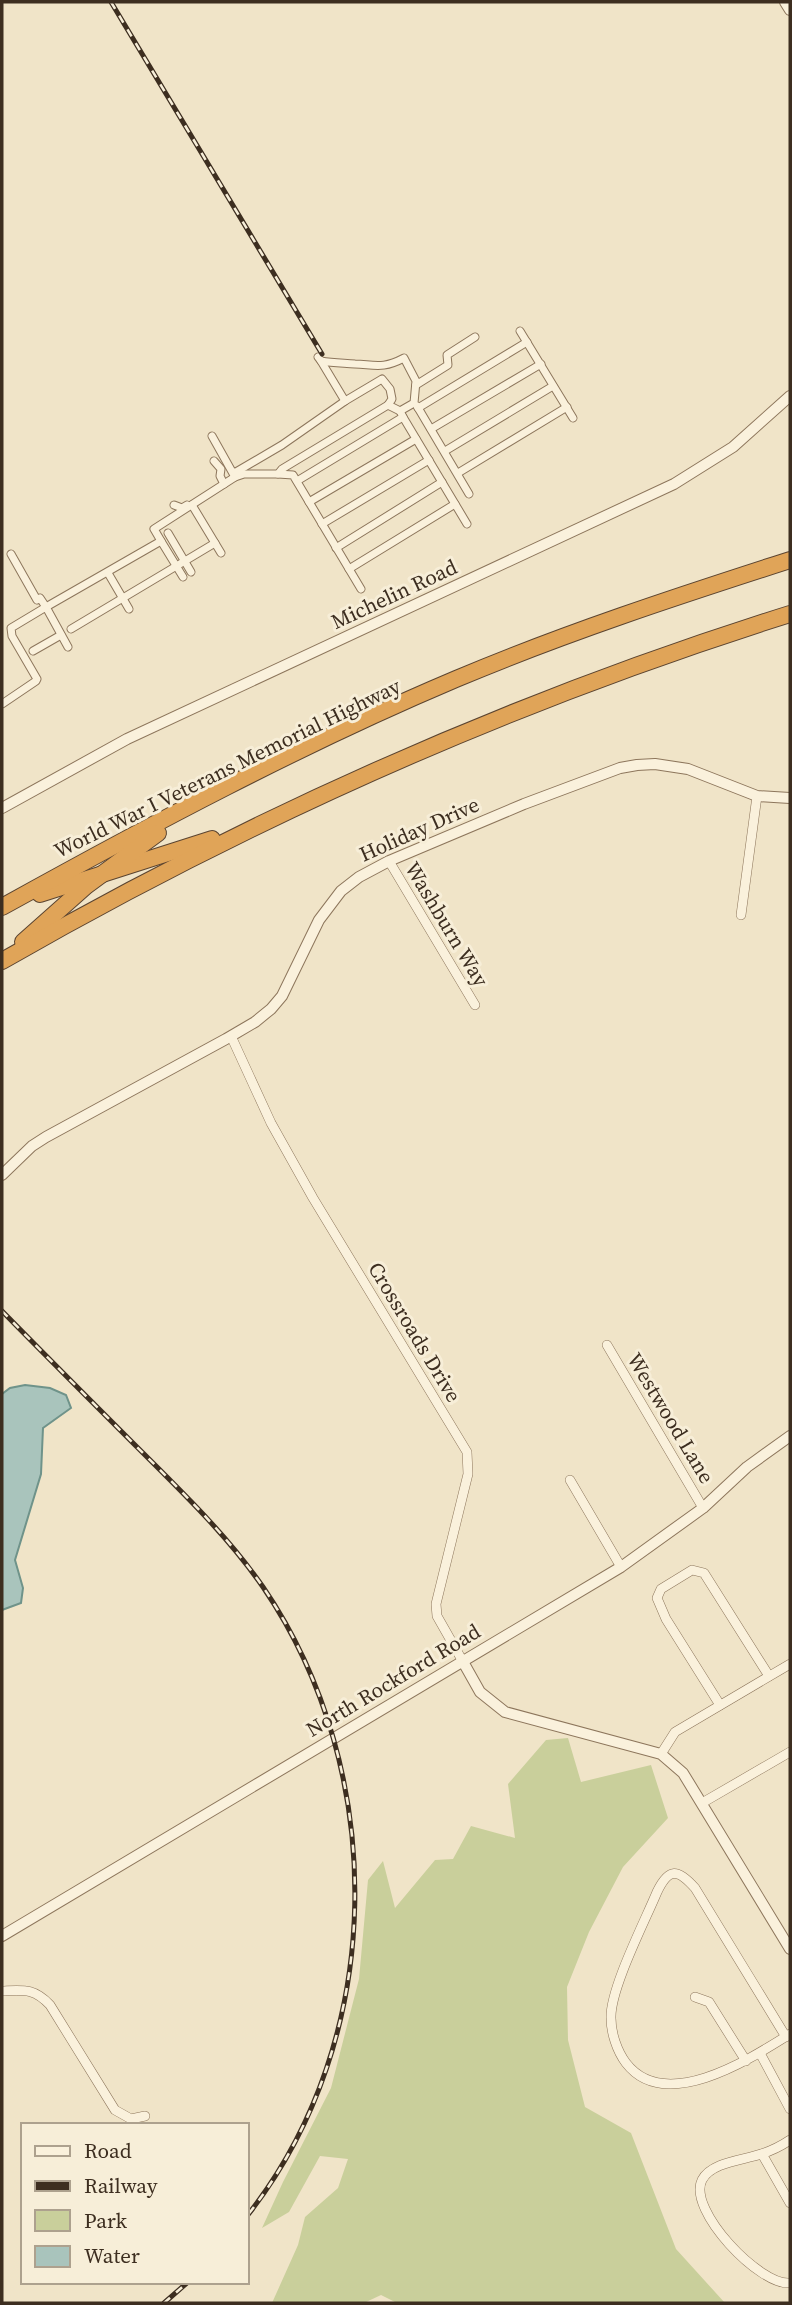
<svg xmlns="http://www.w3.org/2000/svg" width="792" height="2305" font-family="'Source Serif 4',serif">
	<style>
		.green { fill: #c9cf9b }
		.water { fill: #a9c4bc; stroke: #6f938a; stroke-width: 2 }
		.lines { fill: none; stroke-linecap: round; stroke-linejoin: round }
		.pedestrian-casing { stroke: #8d765c; stroke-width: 9 }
		.minor-casing { stroke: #8d765c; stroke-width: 10 }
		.tertiary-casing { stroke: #8d765c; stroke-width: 12 }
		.motorway-casing { stroke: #5b4430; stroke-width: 18 }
		.pedestrian { stroke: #faf1dc; stroke-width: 7 }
		.minor { stroke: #faf1dc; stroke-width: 9 }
		.tertiary { stroke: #faf1dc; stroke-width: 10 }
		.motorway { stroke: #e0a458; stroke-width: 16 }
		.rail-casing { stroke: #3d2e20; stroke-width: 5 }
		.rail { stroke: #f7eed8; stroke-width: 2.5; stroke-dasharray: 8; stroke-linecap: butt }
		.labels { text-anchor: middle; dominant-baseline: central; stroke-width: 6; stroke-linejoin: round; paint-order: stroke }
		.street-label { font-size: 21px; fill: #3d2e20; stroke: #f7eed8 }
	</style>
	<rect width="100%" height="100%" fill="#f0e4c8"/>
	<path class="green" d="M568 1738 581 1782 651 1765 668 1818 623 1867 589 1932 567 1987 568 2040 585 2107 631 2133 676 2249 725 2303H397L381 2295 364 2303H272L298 2245 305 2217 338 2188 348 2159 320 2156 289 2212 262 2228 283 2182 331 2088 359 1979 368 1880 383 1861 395 1908 435 1860 453 1859 471 1826 515 1838 508 1784 546 1740Z"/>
	<path class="water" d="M25 1385 50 1388 66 1395 71 1408 43 1428 41 1474 15 1560 23 1588 21 1603 2 1610V1394L10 1388Z"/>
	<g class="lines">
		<g class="pedestrian-casing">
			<g id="pedestrian">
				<path d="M520 331 573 418"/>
				<path d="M321 361 345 401 382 379 390 389 392 399 388 405"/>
				<path d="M416 385 448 365 447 355 475 337"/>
				<path d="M417 406 469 494"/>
				<path d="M418 408 527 342"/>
				<path d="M403 417 467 524"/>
				<path d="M431 429 541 364"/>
				<path d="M212 436 235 477 244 474H278L282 469 388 405 400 411 414 403 416 381 404 358C383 369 376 365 355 364 343 363 333 363 321 361L318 357"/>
				<path d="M445 451 553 386"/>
				<path d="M214 461 221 469 220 476 224 484"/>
				<path d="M234 472H236L282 445 345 401"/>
				<path d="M458 473 567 407"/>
				<path d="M278 474 293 475 361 589"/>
				<path d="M297 481 403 417 400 411"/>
				<path d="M309 502 416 439"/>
				<path d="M174 505 182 508 187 505"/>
				<path d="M192 505 221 553"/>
				<path d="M322 524 429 460"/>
				<path d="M168 533 191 572"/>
				<path d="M161 541 183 577"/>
				<path d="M336 548 442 482"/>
				<path d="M11 554 37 600 40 598 46 607 161 541 154 529 235 477"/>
				<path d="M349 569 455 504"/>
				<path d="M108 573 129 609"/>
				<path d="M71 629 215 543"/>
				<path d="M33 651 61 635"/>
				<path d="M2 704 36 681 37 679 12 636 11 628 46 607 68 647"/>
			</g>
		</g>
		<g class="minor-casing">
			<g id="minor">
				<path d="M389 861 475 1005"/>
				<path d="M741 915 757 796"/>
				<path d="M231 1036 271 1123 313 1198 467 1452 468 1474 436 1604 437 1616 462 1660"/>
				<path d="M607 1345 703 1508"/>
				<path d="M570 1480 621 1567"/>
				<path d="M720 1705 666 1619 657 1598 661 1589 692 1570 704 1573 769 1676"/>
				<path d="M661 1754 675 1732 790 1664"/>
				<path d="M702 1803 790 1752"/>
				<path d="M2 1991C24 1990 34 1988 50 2005L115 2110 131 2119 145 2116"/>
				<path d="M695 1997 709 2002 746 2061"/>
				<path d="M786 2037 695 1888C678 1869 669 1867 657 1892 645 1921 610 1989 611 2018 611 2033 617 2051 626 2063 665 2114 750 2059 790 2034"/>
				<path d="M760 2053 790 2109"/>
				<path d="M790 2140C781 2146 771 2151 761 2154 744 2160 711 2162 702 2180 687 2210 760 2286 790 2283"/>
				<path d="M762 2154 790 2203"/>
			</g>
		</g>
		<g class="tertiary-casing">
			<g id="tertiary">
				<path d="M785 2 790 10"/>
				<path d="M2 808 127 739 674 484 733 447 790 396"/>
				<path d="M2 1175 32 1146 46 1137 226 1039 255 1022 271 1009 282 996 319 920 341 891 359 877 389 861 524 804 620 768 637 765 655 764 688 769 757 796 790 798"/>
				<path d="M462 1660 480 1692 505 1712 661 1754 683 1773 790 1949"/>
				<path d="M2 1936 621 1567 703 1508 747 1467 790 1436"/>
			</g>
		</g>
		<g class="motorway-casing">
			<g id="motorway">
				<path d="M40 894 212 839"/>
				<path d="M2 907C150 825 300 745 456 679 565 633 678 596 790 560"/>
				<path d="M23 942 86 886 158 833"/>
				<path d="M2 961C251 818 516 700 790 614"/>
			</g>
		</g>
		<use href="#pedestrian" class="pedestrian"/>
		<use href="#minor" class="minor"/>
		<use href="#tertiary" class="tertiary"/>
		<use href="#motorway" class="motorway"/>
		<g class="rail-casing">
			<g id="rail">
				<path d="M111 2 322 354"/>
				<path d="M2 1311C46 1356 91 1401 136 1446 181 1491 227 1535 263 1587 389 1772 387 2039 247 2216"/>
				<path d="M164 2303 188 2282"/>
			</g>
		</g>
		<use href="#rail" class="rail"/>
	</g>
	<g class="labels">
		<g class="street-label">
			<text transform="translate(394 594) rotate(-25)">Michelin Road</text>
			<text transform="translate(227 768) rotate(-26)">World War I Veterans Memorial Highway</text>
			<text transform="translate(419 829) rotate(-24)">Holiday Drive</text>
			<text transform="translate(447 924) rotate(59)">Washburn Way</text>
			<text transform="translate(415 1332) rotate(59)">Crossroads Drive</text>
			<text transform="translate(671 1418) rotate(59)">Westwood Lane</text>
			<text transform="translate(393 1680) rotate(-31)">North Rockford Road</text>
		</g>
	</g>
	<rect width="792" height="2305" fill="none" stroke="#3d2e20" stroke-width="7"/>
	<rect x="21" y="2123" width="228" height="161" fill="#f7eed8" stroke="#ada18e" stroke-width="2"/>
	<rect x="35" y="2146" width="35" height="10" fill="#faf1dc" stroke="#ada18e" stroke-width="2"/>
	<text x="84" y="2158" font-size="21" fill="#3d2e20">Road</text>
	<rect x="35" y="2181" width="35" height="10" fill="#3d2e20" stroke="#ada18e" stroke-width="2"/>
	<text x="84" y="2193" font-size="21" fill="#3d2e20">Railway</text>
	<rect x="35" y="2210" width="35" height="21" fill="#c9cf9b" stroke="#ada18e" stroke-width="2"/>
	<text x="84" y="2228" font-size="21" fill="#3d2e20">Park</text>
	<rect x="35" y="2246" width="35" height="21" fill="#a9c4bc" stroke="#ada18e" stroke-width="2"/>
	<text x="84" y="2263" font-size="21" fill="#3d2e20">Water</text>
</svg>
